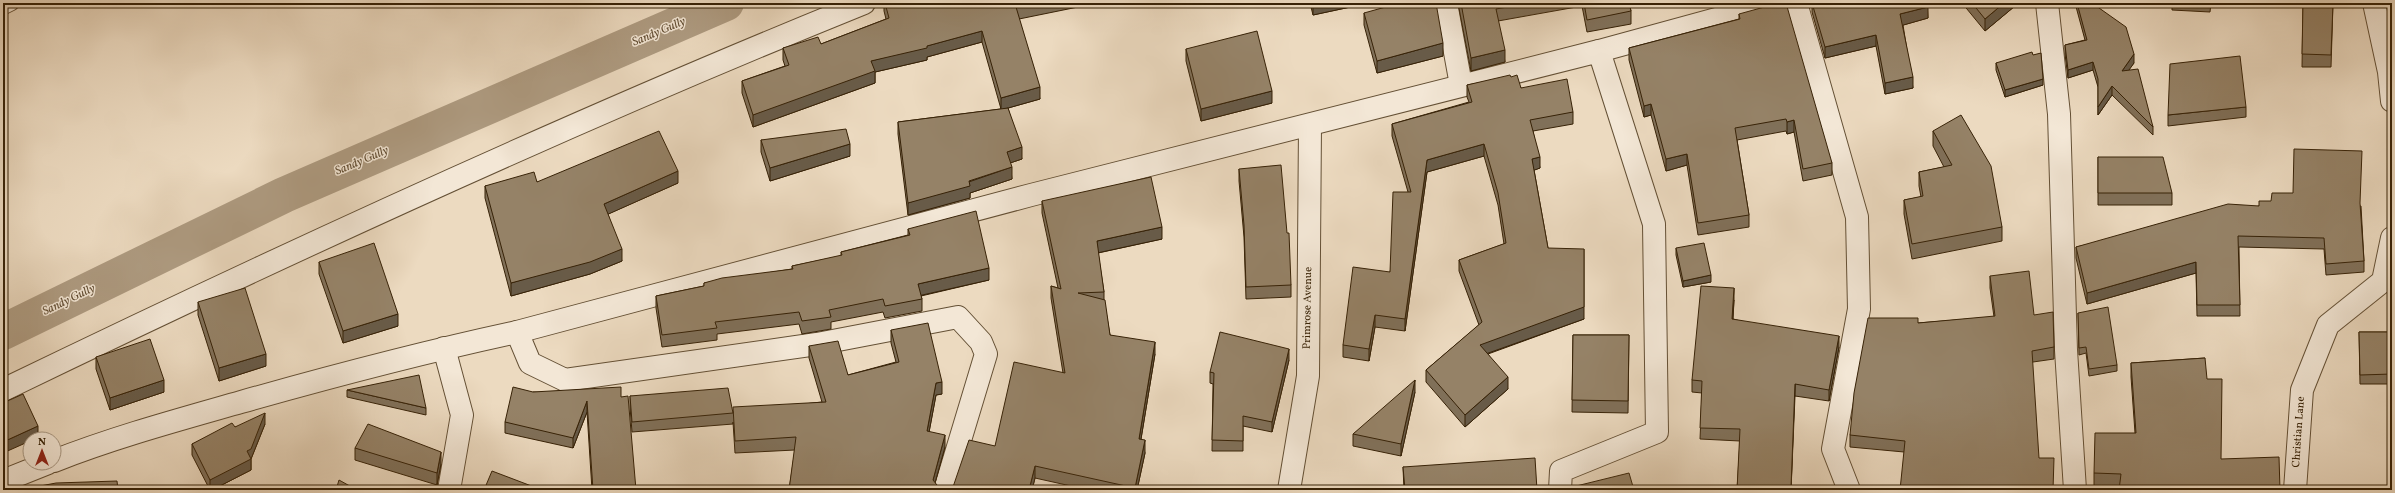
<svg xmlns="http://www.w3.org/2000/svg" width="2395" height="493" font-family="Vollkorn,serif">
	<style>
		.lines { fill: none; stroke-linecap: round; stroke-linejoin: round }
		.canal { stroke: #ae9b81; stroke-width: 36 }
		.service-casing { stroke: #645035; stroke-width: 17 }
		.minor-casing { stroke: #645035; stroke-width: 24 }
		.service { stroke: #f3e7d6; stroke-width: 15 }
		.minor { stroke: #f3e7d6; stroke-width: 22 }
		.wall { fill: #807059; stroke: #372207 }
		.shaded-wall { fill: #685b48; stroke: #372207 }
		.building { fill: #958267; stroke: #372207 }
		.labels { text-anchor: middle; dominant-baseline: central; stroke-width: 3; stroke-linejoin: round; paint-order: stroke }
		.street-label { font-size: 11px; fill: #372207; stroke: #f3e7d6 }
		.water-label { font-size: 12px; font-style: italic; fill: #614c32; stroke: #f3e7d6 }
	</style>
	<rect width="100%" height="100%" fill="#ecdac0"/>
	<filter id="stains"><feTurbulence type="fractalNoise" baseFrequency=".005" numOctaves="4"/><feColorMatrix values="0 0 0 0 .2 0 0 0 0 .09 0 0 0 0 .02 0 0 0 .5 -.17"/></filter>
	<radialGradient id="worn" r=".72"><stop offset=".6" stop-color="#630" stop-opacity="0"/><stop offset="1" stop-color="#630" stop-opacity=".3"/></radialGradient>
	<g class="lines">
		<path class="canal" d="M3 332 284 195 726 3"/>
		<g class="service-casing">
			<path id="service" d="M3 7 11 3"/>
		</g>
		<g class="minor-casing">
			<g id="minor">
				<path d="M1446 3 1461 85"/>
				<path d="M1796 3 1857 217 1859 309 1833 449 1849 490"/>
				<path d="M2047 3 2059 114 2066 350 2075 490"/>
				<path d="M2374 3 2389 72 2392 101"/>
				<path d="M1599 51 1775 3"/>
				<path d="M517 332 530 363 565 380 817 344 958 317 981 342 986 354 945 490"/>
				<path d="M444 348 462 415 449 490"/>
				<path d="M3 390C286 253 572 121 864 3"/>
				<path d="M54 461C115 437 178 420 241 402 333 376 424 352 517 332L1031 195 1599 51 1654 224 1657 432 1561 471 1560 490"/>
				<path d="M3 481 48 463"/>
				<path d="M1289 490 1308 376 1310 125"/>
				<path d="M2295 490 2302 390 2328 325 2383 281 2392 238"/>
			</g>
		</g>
		<use href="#service" class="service"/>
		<use href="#minor" class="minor"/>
	</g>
	<g class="wall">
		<path d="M884 3H1078V7L1019 19 1040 99 1008 108 1022 159 1010 163 1012 179 970 193V198L908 215 898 134V122L1001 109 982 42 927 57V60L875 72V83L753 127 742 93V81L785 66 783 60V48L821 44 886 19 884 11Z"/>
		<path d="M1310 3H1355V6L1313 15Z"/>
		<path d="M1458 3H1629L1631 11V24L1587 32 1582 6 1498 21 1505 62 1471 71Z"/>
		<path d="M1812 3H1927L1928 18 1903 25 1913 88 1885 94 1876 46 1825 58 1812 12Z"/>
		<path d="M1962 3H2015V6L1985 31Z"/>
		<path d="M2075 3H2092L2134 63 2128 70 2153 127V135L2112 95 2098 115V87L2093 70 2068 78 2065 54V45L2085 40Z"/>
		<path d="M2172 3H2211L2210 12 2172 10Z"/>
		<path d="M2303 3H2333L2331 67H2302Z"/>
		<path d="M1364 13 1443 56 1377 73 1364 25Z"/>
		<path d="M1739 14 1832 163V175L1803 181 1794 132 1787 134 1786 131 1737 140 1749 215V227L1698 235 1687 165 1666 171 1651 115 1644 117 1629 60V48L1739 19Z"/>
		<path d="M1186 49 1272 103 1201 121 1186 61Z"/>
		<path d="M1996 63 2043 85 2005 97 1996 70Z"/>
		<path d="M1511 77 1521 88 1573 112V124L1533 131 1540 168 1534 170 1548 248 1584 319 1488 354 1508 389 1465 427 1426 382V370L1479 325 1459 271V260L1504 244 1498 205 1484 156 1427 172 1405 331 1375 327 1369 361 1343 357V345L1390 272 1408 192 1392 136V124L1469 102 1467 97V85Z"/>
		<path d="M2246 107V117L2168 126V115Z"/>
		<path d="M1933 131 2002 227V241L1912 259 1904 214V200L1921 197 1919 186V172L1944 167 1933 146Z"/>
		<path d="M761 140 850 156 770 181 761 152Z"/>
		<path d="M2098 157 2172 193V205H2098Z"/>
		<path d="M1239 169 1291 285V297L1246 299 1244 237 1239 181Z"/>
		<path d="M537 182 678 183 608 214 622 261 590 274 511 296 485 198V186Z"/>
		<path d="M1042 201 1162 239 1098 253 1104 292V300L1110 335 1155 354 1141 439 1145 453 1137 490H1089L1035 478 1032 490H789L795 450 735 453 733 422V424L632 432 630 407V396L733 412 822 402 809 358V346L848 375 896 362 891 343V330L942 394 936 395 929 432 945 447 935 483 941 490 953 487 995 446 1063 373 1051 298V286L1058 288 1042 213Z"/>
		<path d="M2259 206H2361L2364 261V272L2326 275 2324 249 2239 247 2240 316H2197L2196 273 2087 304 2076 258V247Z"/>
		<path d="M908 229 989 280 921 296 922 299V311L885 318 883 312 831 322V329L802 334 799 324 717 334V340L662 347 656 308V296L704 286V283L792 269V266L841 256V252L908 235Z"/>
		<path d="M1676 248 1711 282 1683 287 1676 255Z"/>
		<path d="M319 262 398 326 343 343 319 274Z"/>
		<path d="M1990 276 2034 315 2054 347V359L2033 362 1904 452 1850 447V435L1918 323 1994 317 1990 288Z"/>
		<path d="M1734 300 1733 319 1839 347 1829 401 1795 396 1737 490 1740 441 1700 439 1702 393 1692 392V380Z"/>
		<path d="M198 302 266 366 219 381 198 315Z"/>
		<path d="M2078 313 2117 365V371L2089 376 2086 353 2079 355Z"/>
		<path d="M2359 332H2392V384H2360Z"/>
		<path d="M1573 335H1629L1628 413 1572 412Z"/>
		<path d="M96 357 164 392 110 410 96 369Z"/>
		<path d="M2205 358 2120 488 2094 487V473L2135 433 2131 377V363Z"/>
		<path d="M1289 360 1272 432 1243 426V451H1212L1213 384 1210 383V372Z"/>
		<path d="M347 390 426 408V415L347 397Z"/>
		<path d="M533 392 621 397 636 490H592L587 412 573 448 505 433V422Z"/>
		<path d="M1415 392 1401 456 1353 446V434Z"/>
		<path d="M265 424 251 459V470L212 490H210L192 455V444L235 427Z"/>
		<path d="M355 448 441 464 437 485 355 460Z"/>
		<path d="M1403 467 1537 490H1404Z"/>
	</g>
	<g class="shaded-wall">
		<path d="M1313 3H1355V6L1313 15Z"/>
		<path d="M2004 3H2015V6L1985 31V19Z"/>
		<path d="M1928 7V18L1900 26V14Z"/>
		<path d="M982 31V42L927 57V60L875 72V83L753 127V115L871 61Z"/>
		<path d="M1876 35V46L1825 58V47Z"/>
		<path d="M1443 43V56L1377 73V61Z"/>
		<path d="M1505 50V62L1471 71V58Z"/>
		<path d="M2134 54V63L2122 80V71Z"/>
		<path d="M2093 62V70L2068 78V70Z"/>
		<path d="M1913 77V88L1885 94V83Z"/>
		<path d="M2043 79V85L2005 97V90Z"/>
		<path d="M2112 86V95L2098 115V107Z"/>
		<path d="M1040 87V99L1001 110V98Z"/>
		<path d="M1272 91V103L1201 121V109Z"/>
		<path d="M1651 104V115L1644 117V106Z"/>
		<path d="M1794 120V132L1787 134V122Z"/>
		<path d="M850 144V156L770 181V168Z"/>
		<path d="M1484 144V156L1427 172 1405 331V319L1427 160Z"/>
		<path d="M1022 147V159L1007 164V152Z"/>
		<path d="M1687 154V165L1666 171V159Z"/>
		<path d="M1540 157V168L1532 171V159Z"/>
		<path d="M1012 167V179L970 193V198L908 215V203Z"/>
		<path d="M678 171V183L604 216V204Z"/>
		<path d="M1162 227V239L1097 253V241Z"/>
		<path d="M622 249V261L590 274 511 296V283Z"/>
		<path d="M1584 249V319L1480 356V345Z"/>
		<path d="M2196 262V273L2087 304V293Z"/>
		<path d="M989 268V280L918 296V284Z"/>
		<path d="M1711 275V282L1683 287V281Z"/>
		<path d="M1734 288V300L1732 331V319Z"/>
		<path d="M398 314V326L343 343V331Z"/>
		<path d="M1375 315V327L1369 361V349Z"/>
		<path d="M1839 336V347L1829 401V390Z"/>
		<path d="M1155 342V354L1139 451V439Z"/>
		<path d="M1289 349V360L1272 432V422Z"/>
		<path d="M266 354V366L219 381V368Z"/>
		<path d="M1508 377V389L1465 427V415Z"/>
		<path d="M164 380V392L110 410V398Z"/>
		<path d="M1415 380V392L1401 456V444Z"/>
		<path d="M942 382V394L936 395 927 443V431L936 383Z"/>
		<path d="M1795 384V396L1791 490Z"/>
		<path d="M587 401V412L573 448V438Z"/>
		<path d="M265 413V424L251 459V470L212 490H210V480L247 451Z"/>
		<path d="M38 426V437L34 439H30V441L3 453V442Z"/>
		<path d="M945 435V447L933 490V480Z"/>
		<path d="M1145 440V453L1137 490H1135V488Z"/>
		<path d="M441 452V464L437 485V473Z"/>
		<path d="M1035 466V478L1032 490H1029Z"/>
	</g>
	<g class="building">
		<path d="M885 3H1039L1016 7 1040 87 1001 98 982 31 927 46V48L871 61 875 71 753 115 742 81 789 65 783 48 818 37 821 44 889 18Z"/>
		<path d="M1400 3H1436L1443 43 1377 61 1364 13Z"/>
		<path d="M1461 3H1530L1496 9 1505 50 1471 58Z"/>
		<path d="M1584 3H1629L1631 11 1587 20Z"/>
		<path d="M1779 3H1786L1832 163 1803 169 1794 120 1787 122 1786 119 1735 128 1749 215 1698 223 1687 154 1666 159 1651 104 1644 106 1629 48 1740 19 1739 14Z"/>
		<path d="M1812 3H1927L1928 7 1900 14 1913 77 1885 83 1876 35 1825 47Z"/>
		<path d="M1972 3H2004L1985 19Z"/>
		<path d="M2077 3H2092L2126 27 2134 54 2122 71 2138 69 2153 127 2112 86 2098 107V79L2093 62 2068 70 2065 45 2087 40Z"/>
		<path d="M2303 3H2333L2331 55 2302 54Z"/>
		<path d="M1257 31 1272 91 1201 109 1186 49Z"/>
		<path d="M2032 52 2033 55 2041 53 2043 79 2005 90 1996 63Z"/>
		<path d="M2240 56 2246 107 2168 115 2170 64Z"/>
		<path d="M1510 75 1511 77 1517 75 1521 88 1567 79 1573 112 1530 120 1540 157 1532 159 1548 248 1584 249V307L1480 345 1508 377 1465 415 1426 370 1482 322 1459 260 1506 243 1498 193 1484 144 1427 160 1405 319 1375 315 1369 349 1343 345 1353 267 1390 272 1393 192H1411L1392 124 1472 102 1467 85Z"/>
		<path d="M1008 108 1022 147 1007 152 1012 167 969 181 970 186 908 203 898 122Z"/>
		<path d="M1961 115 1991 166 2002 227 1912 244 1904 200 1923 196 1919 172 1952 165 1933 131Z"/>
		<path d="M846 129 850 144 770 168 761 140Z"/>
		<path d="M659 131 678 171 604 204 622 249 590 262 511 283 485 186 534 172 537 182Z"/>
		<path d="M2294 149 2362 151 2360 203 2364 261 2326 264 2324 238 2238 236 2240 305H2197L2196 262 2087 293 2076 247 2228 204 2259 206V201H2271L2272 193H2293Z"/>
		<path d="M2098 157H2163L2172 193H2098Z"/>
		<path d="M1281 165 1287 233H1289L1291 285 1246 287 1244 225 1239 169Z"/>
		<path d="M1151 177 1162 227 1097 241 1104 292 1078 293 1105 300 1110 335 1155 342 1139 439 1145 440 1135 488 1035 466 1029 490H789L796 437 735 441 733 407 826 402 809 346 838 341 848 375 899 362 891 330 928 323 942 382 936 383 927 431 945 435 933 480 941 490 953 487 969 440 995 446 1014 362 1065 373 1051 286 1061 289 1042 201Z"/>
		<path d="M976 211 989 268 918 284 922 299 885 306 883 299 829 310 831 317 802 321 799 312 715 322 717 328 662 335 656 296 704 286V283L722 278 793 269 792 266 842 255 841 252 910 235 908 229Z"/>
		<path d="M374 243 398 314 343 331 319 262Z"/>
		<path d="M1704 243 1711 275 1683 281 1676 248Z"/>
		<path d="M2029 271 2034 315 2053 312 2054 347 2032 351 2039 458H2054L2053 490H1900L1905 441 1850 435 1854 393 1868 318H1918V323L1995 316 1990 276Z"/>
		<path d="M1701 286 1734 288 1732 319 1839 336 1829 390 1795 384 1791 487 1820 489V490H1737L1740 429 1700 428 1702 381 1692 380Z"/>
		<path d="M245 288 266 354 219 368 198 302Z"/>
		<path d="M2108 307 2117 365 2089 369 2086 347 2079 348 2078 313Z"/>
		<path d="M1220 332 1289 349 1272 422 1243 416V441L1212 440 1214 373 1210 372Z"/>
		<path d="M2359 332H2392V374L2360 375Z"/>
		<path d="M1573 335H1629L1628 401 1572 400Z"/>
		<path d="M150 339 164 380 110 398 96 357Z"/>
		<path d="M2205 358 2207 379H2222L2221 459 2279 457 2280 490H2119L2121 474 2094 473 2095 433H2136L2131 363Z"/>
		<path d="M419 375 426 408 347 390Z"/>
		<path d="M1415 380 1401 444 1353 434Z"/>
		<path d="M513 387 533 392 621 387V397L628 396 636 490H593L587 401 573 438 505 422Z"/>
		<path d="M728 388 733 413 632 422 630 396Z"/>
		<path d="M23 394 38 426 3 442V403Z"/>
		<path d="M265 413 251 449 247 451 251 459 210 480 192 444 232 423 235 427Z"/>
		<path d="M368 424 441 452 437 473 355 448Z"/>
		<path d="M1535 458 1537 490H1405L1403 467Z"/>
		<path d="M492 471 542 490H484Z"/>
		<path d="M1629 473 1634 490H1560Z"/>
		<path d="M339 480 357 490H336Z"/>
		<path d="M117 481 118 490H35V487L56 483Z"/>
		<path d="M1706 486 1737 490H1705Z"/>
		<path d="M2347 488 2360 490H2346Z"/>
	</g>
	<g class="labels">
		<g class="street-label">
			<text transform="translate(1308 308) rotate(-89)">Primrose Avenue</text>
			<text transform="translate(2299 432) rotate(-86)">Christian Lane</text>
		</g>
		<g class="water-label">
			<text transform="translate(659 32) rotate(-23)">Sandy Gully</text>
			<text transform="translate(362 161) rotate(-23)">Sandy Gully</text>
			<text transform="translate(69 300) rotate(-26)">Sandy Gully</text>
		</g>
	</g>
	<rect width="2395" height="493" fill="none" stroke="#ecdac0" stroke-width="16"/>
	<rect x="4" y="4" width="2387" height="485" fill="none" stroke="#372207" stroke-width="2"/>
	<rect x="8" y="8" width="2379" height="477" fill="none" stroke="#372207"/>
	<g transform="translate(42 451)"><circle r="19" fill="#f3e7d6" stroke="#a89883"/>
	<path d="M0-3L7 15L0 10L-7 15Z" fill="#8f2418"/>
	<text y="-6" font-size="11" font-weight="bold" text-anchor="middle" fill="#372207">N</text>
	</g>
	<rect width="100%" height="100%" filter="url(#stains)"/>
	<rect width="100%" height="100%" fill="url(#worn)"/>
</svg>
